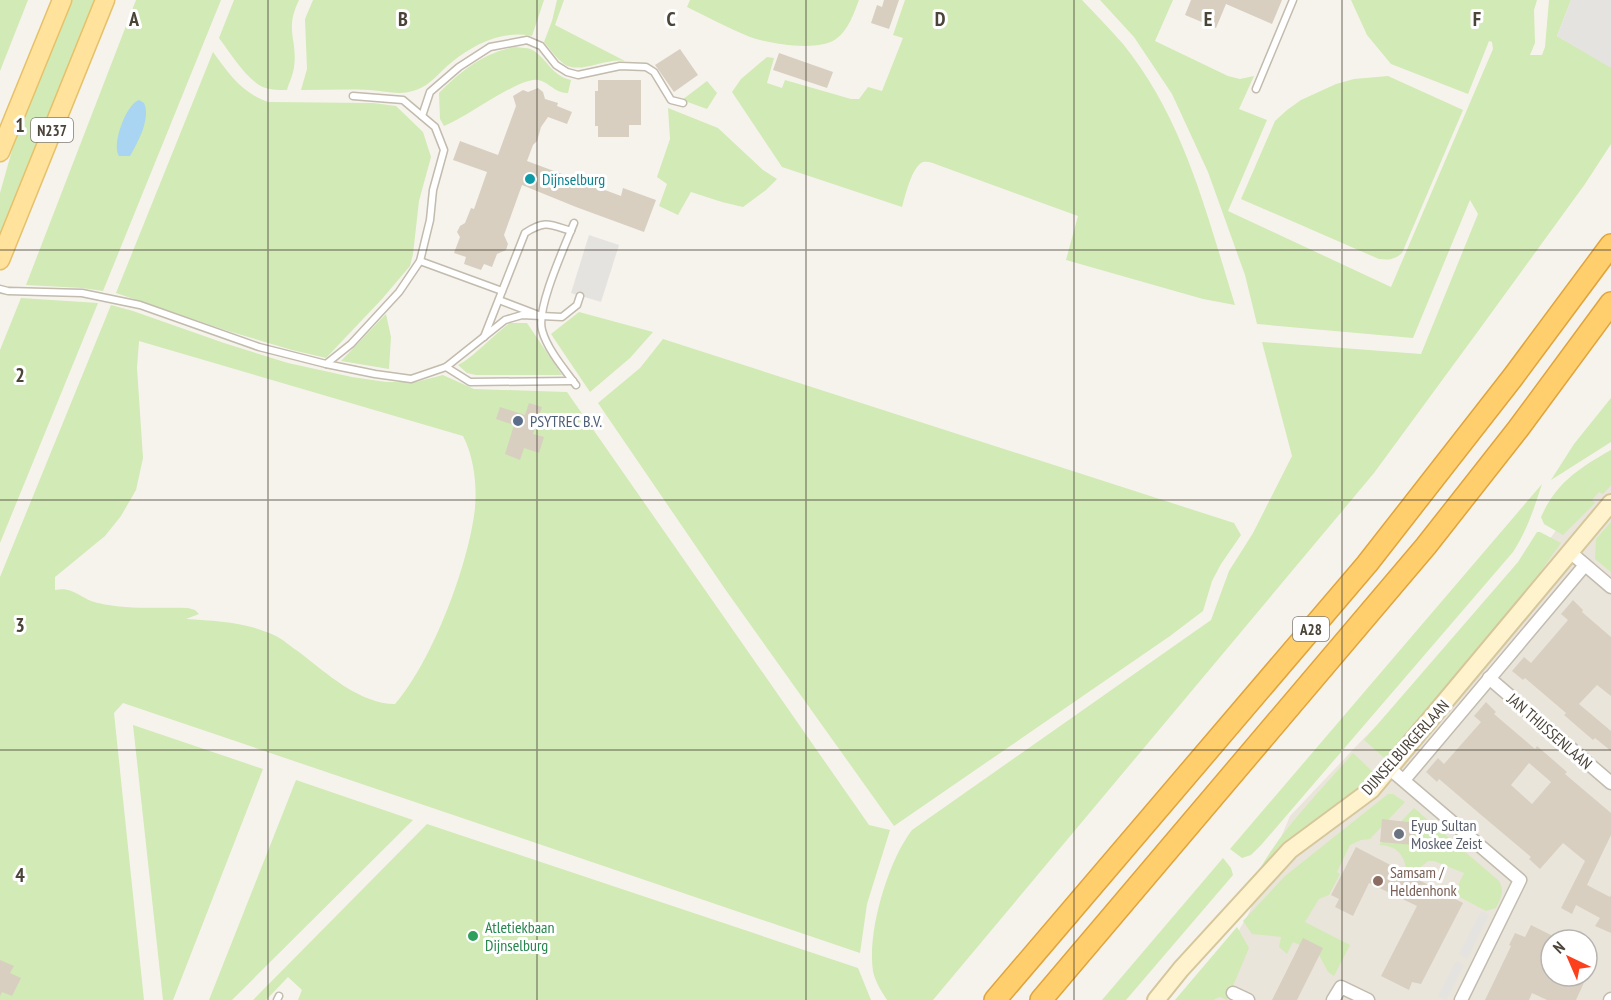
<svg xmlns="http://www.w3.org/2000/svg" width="1611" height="1000" font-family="'PT Sans Narrow',sans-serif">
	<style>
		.residential { fill: #eae5da; fill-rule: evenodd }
		.green { fill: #d2eab5; fill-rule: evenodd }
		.parking { fill: #e5e3e0 }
		.water { fill: #a9d4f2 }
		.building { fill: #d8cfc1; fill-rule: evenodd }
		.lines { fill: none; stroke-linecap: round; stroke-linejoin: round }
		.lane-casing { stroke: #c2bbae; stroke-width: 9 }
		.street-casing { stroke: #c2bbae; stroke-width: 15 }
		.secondary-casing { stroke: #d6c79b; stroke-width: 20 }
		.primary-casing { stroke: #e6c16a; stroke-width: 21 }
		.highway-casing { stroke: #e0a43c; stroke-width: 24 }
		.lane { stroke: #fff; stroke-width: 6 }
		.street { stroke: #fff; stroke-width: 12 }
		.secondary { stroke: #fff3cd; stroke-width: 16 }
		.primary { stroke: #ffe39c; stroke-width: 18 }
		.highway { stroke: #ffcf6e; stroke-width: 21 }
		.grid { fill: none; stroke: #4b4439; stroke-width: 1.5; stroke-opacity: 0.55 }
		.culture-dot { fill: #0f9aa8; stroke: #fff; stroke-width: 2 }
		.service-dot { fill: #5c6f8a; stroke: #fff; stroke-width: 2 }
		.worship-dot { fill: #6b7280; stroke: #fff; stroke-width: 2 }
		.education-dot { fill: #8d6e63; stroke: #fff; stroke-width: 2 }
		.leisure-dot { fill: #2e9e5b; stroke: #fff; stroke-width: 2 }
		.labels { text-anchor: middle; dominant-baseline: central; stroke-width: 6; stroke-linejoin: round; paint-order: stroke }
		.shield { fill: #fff; stroke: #817c74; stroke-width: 1.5 }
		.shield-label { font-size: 15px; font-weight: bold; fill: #4b4439 }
		.culture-label { font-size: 16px; fill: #0d838f; stroke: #fff; text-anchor: start }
		.service-label { font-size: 16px; fill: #4e5e75; stroke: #fff; text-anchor: start }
		.street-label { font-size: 16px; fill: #4b4439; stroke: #fff }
		.worship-label { font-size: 16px; fill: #5b616d; stroke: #fff; text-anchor: start }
		.education-label { font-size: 16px; fill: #785e54; stroke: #fff; text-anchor: start }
		.leisure-label { font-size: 16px; fill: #27864d; stroke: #fff; text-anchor: start }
		.grid-label { font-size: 20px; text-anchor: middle; font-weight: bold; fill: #4b4439; stroke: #fff; stroke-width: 6; stroke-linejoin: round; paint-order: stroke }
	</style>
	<rect width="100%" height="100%" fill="#f6f3ec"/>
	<path class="residential" d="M1611 452V1000H1197L1248 915 1290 816 1364 738 1507 600ZM1551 940H1587V976H1551Z"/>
	<g class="green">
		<path d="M0 0H28L0 71Z"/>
		<path d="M70 0H96L0 237V193L18 129Z"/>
		<path d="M136 0H221L103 291 82 288 26 285Z"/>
		<path d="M234 0H299C284 31 298 39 294 67 293 75 289 83 287 90 278 90 267 90 259 85 243 74 231 54 219 38Z"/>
		<path d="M313 0H544L532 36C503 30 474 44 452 62 439 72 431 85 416 90 400 96 386 91 370 90 347 89 324 90 301 90L307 69 305 19Z"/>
		<path d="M557 0H564L555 25 625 61C606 57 580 75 564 64 556 58 550 49 544 42L552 21Z"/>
		<path d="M690 0H859C854 13 848 31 836 39 818 52 770 44 750 37 728 28 708 17 687 7Z"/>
		<path d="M905 0H1082C1096 15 1110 29 1123 44 1184 119 1207 215 1235 305L1203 299 1066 260 1078 216 938 165C933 163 928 161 923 162 912 166 905 196 902 207L782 167 732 92 741 79 767 57 774 58 767 83 782 88 785 80 851 99H859L868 87 882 91 903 38 893 35Z"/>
		<path d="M1100 0H1173L1155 41 1228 76 1240 79 1254 76 1239 109 1267 120 1228 211 1391 287 1493 49 1492 42 1489 41 1468 94 1391 64 1367 35 1351 0H1537L1534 10 1535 43 1530 55H1542L1545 47 1549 0H1571L1557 36 1611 67V144L1585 184 1476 334 1374 473 933 1000H887C881 991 875 981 873 971 867 932 888 861 912 830L1211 620 1229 571 1253 533 1292 456 1262 342 1421 354 1478 214 1470 200 1413 338 1257 324 1245 275 1208 172 1172 94 1134 37Z"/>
		<path d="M515 47C521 48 529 47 534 51 548 60 552 76 571 80L568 93C556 94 549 82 538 80 519 77 466 118 444 126L440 119 439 93C461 71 483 53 515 47Z"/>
		<path d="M213 52C229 74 242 93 268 102L373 103 396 106 423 132 431 157 419 201 413 254 410 266 382 299 326 358 292 350 228 331 116 293Z"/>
		<path d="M1388 76 1463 110 1402 253C1394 260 1389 260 1379 259L1241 199 1275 121 1287 110 1301 100 1336 84 1354 79Z"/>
		<path d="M707 81 717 93 707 109 682 100Z"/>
		<path d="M668 108 718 128 763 170 777 179 766 190 743 207 722 202 691 192 678 215 659 206 667 184 657 177 670 139Z"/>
		<path d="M21 298 98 303 0 543V350Z"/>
		<path d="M111 305 133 311 224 343 288 363 352 377 386 382H416L443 375 474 389 567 392 869 825 890 830 867 904 860 953 123 703 114 713 144 1000H0V577ZM139 341 463 436C474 457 477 485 475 508 469 564 432 662 395 704 360 704 326 673 299 652 291 647 284 640 276 636 247 622 218 621 186 619L199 614 195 610 188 608C158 607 128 610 98 603 80 599 74 586 55 590V577L105 536 121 516 136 490 143 458 137 368Z"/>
		<path d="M579 312 653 332 630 358 590 392 551 334Z"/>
		<path d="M386 314 391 337 389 369 341 361Z"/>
		<path d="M510 323H527L562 375H476L467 373 458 365C474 357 493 335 510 323Z"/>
		<path d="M663 339 1234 523 1241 535 1221 564 1212 581 1203 611 1170 636 894 826 725 589 598 403 640 368Z"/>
		<path d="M1611 398V442L1551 480 1574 444Z"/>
		<path d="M1611 450V485L1603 494 1599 492 1592 500 1595 503 1563 535 1544 524 1541 517C1556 483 1579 468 1611 450Z"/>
		<path d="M1542 484C1533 511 1528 528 1513 552L1262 844 1251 855 1242 858 1230 849Z"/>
		<path d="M1611 522V572L1595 559 1596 539Z"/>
		<path d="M1537 532H1540L1561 543 1508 617 1389 762 1364 740 1518 562Z"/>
		<path d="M133 725 263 769 173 1000H163Z"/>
		<path d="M1353 753 1377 776 1252 884C1275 835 1318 794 1353 753Z"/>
		<path d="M296 780 413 820 232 1000H209Z"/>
		<path d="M1388 794H1393L1405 802 1370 839 1361 840 1350 845 1337 872 1340 874 1329 895 1319 899 1305 922 1350 945 1334 976 1328 972 1318 953 1293 942 1287 954 1279 947 1281 937 1252 934 1243 921 1285 876Z"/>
		<path d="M1414 808 1499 881C1505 892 1501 897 1496 908L1486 911 1454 894 1464 873 1434 861H1428L1414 873 1406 868C1403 852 1395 846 1379 845Z"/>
		<path d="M427 824 858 968 871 1000H298L302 990 288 977 266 1000H253Z"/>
		<path d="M1223 858 1231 868 1233 875 1126 1000H1102Z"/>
		<path d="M1237 927 1249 948 1227 1000 1220 997 1213 1000H1175Z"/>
	</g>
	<g class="parking">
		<path d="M1571 0H1611V68L1557 36Z"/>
		<path d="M589 235 619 245 601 302 571 293Z"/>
		<path d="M1481 911 1489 915 1467 959 1459 954Z"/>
		<path d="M1456 961 1464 965 1446 1000 1438 996Z"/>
	</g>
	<path class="water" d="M139 100 144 103C151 118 138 142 130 156H119C111 145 126 104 139 100Z"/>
	<g class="building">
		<path d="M884 0H899L889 29 871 23 877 5 882 7Z"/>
		<path d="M1191 0H1282L1272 24 1226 4 1216 28 1185 15Z"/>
		<path d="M680 49 698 75 674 92 655 65Z"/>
		<path d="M779 53 833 72 827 88 773 70Z"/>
		<path d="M598 80H641V125H629V137H598V126H595V91H598Z"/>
		<path d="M538 88 543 92 545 99 558 103 557 106 572 112 567 124 548 117 541 127 537 141 533 145 527 161 621 196 623 188 656 200 644 232 576 207 522 185 504 235 508 244 506 250 497 254 492 267 484 264 481 270 464 264 466 257 454 253 460 237 457 232 460 226 465 223 471 208 474 209 487 172 453 160 460 141 498 155 516 106 513 96 523 90 528 92Z"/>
		<path d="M529 403 542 407 533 434 544 437 539 453 524 448 520 460 505 454 514 425 496 419 500 407 525 415Z"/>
		<path d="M1573 600 1583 610 1582 612 1611 637V696L1597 685 1579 704 1611 731V751L1595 738 1593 740 1564 715 1566 713 1525 678 1523 680 1512 671 1524 657 1531 663 1568 620 1561 614Z"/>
		<path d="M1486 702 1496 712 1494 714 1535 749 1537 746 1567 772 1565 774 1611 813V835L1587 885 1610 897 1611 895V933L1595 926 1600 918 1576 905 1572 914 1561 908 1585 861 1563 843 1540 869 1529 859 1531 857 1480 814 1439 779 1437 782 1426 772 1438 758 1444 764 1481 722 1474 716ZM1529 763 1551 782 1532 804 1511 785Z"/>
		<path d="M1382 819 1416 823 1414 845 1380 842Z"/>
		<path d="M1356 847 1463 903 1421 984 1412 982 1409 990 1381 976 1417 906 1369 883 1353 916 1335 907 1339 899 1331 895Z"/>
		<path d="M1531 925 1551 935V958L1548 965 1551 966V976H1587L1576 1000H1547L1532 993 1529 1000H1485L1511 946 1509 945 1515 933 1525 937Z"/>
		<path d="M1303 938 1323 948 1297 1000H1272Z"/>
		<path d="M0 960 14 966 10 973 21 978 12 996 2 992 0 996Z"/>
	</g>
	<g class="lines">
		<g class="lane-casing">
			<g id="lane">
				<path d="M1256 89 1293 0"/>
				<path d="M422 116 430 92 459 67 490 47 527 40 541 46 556 65 567 72 578 75 620 66 646 67 654 72 671 100 683 103"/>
				<path d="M574 223C565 246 536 308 542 330 547 349 564 369 576 385"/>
				<path d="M420 261 502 291"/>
				<path d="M0 289 8 291 82 293 140 305 259 347 326 364 351 344 399 292 420 261 430 220 433 190 444 150 435 127 403 100 353 96"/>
				<path d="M499 300 541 316 562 317 577 305 580 296"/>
				<path d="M484 337 525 233C545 220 549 224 571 231"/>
				<path d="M326 364 375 374 411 379 446 367 505 320 522 315 541 316"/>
				<path d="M446 367 470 382 573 381"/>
				<path d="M277 1000 279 996"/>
			</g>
		</g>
		<g class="street-casing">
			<g id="street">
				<path d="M1570 552 1611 587"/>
				<path d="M1489 678 1611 783"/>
				<path d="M1390 769 1520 880 1461 1000"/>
				<path d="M1404 780 1585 565"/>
				<path d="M1233 993 1248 1000"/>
				<path d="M1333 1000 1341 987 1368 1000"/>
				<path d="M1610 1000 1611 999"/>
			</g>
		</g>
		<g class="secondary-casing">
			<path id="secondary" d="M1156 1000 1181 969 1290 850 1371 790 1611 503"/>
		</g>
		<g class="primary-casing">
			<g id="primary">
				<path d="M0 152 62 0"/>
				<path d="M0 260 105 0"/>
			</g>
		</g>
		<g class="highway-casing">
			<g id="highway">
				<path d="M995 1000 1367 564 1513 377 1611 245"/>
				<path d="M1041 1000 1426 546 1518 429 1611 303"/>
			</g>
		</g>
		<use href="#lane" class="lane"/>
		<use href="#street" class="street"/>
		<use href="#secondary" class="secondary"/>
		<use href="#primary" class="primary"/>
		<use href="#highway" class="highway"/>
	</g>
	<path class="grid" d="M268 0V1000M537 0V1000M806 0V1000M1074 0V1000M1342 0V1000M0 250H1611M0 500H1611M0 750H1611"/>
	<circle class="culture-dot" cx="530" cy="179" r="6"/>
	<circle class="service-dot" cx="518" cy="421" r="6"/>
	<circle class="worship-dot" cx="1399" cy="834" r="6"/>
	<circle class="education-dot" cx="1378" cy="881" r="6"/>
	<circle class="leisure-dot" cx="473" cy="936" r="6"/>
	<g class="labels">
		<g class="shield">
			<rect x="31" y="118" width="42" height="24" rx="4.5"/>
			<rect x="1293" y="617" width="36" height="24" rx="4.5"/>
		</g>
		<g class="shield-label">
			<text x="52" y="130">N237</text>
			<text x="1311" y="629">A28</text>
		</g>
		<g class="culture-label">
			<text x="542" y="179">Dijnselburg</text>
		</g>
		<g class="service-label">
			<text x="530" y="421">PSYTREC B.V.</text>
		</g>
		<g class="street-label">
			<text transform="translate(1550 731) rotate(41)">JAN THIJSSENLAAN</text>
			<text transform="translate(1405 747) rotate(-48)">DIJNSELBURGERLAAN</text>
		</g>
		<g class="worship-label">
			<text x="1411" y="825">Eyup Sultan<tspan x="1411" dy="18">Moskee Zeist</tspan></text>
		</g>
		<g class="education-label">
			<text x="1390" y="872">Samsam /<tspan x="1390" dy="18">Heldenhonk</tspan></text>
		</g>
		<g class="leisure-label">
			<text x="485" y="927">Atletiekbaan<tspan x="485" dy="18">Dijnselburg</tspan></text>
		</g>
	</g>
	<g class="grid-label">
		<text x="134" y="26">A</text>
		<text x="403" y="26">B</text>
		<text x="671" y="26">C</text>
		<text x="940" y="26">D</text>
		<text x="1208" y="26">E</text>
		<text x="1477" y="26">F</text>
		<text x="20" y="132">1</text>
		<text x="20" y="382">2</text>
		<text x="20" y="632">3</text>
		<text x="20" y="882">4</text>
	</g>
	<g transform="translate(1569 958) rotate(316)"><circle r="28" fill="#ffffff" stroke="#b7b4b0" stroke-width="1.5"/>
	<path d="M0-4.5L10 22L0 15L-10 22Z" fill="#fc3f1d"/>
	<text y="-9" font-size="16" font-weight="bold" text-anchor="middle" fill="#4b4439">N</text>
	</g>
</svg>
